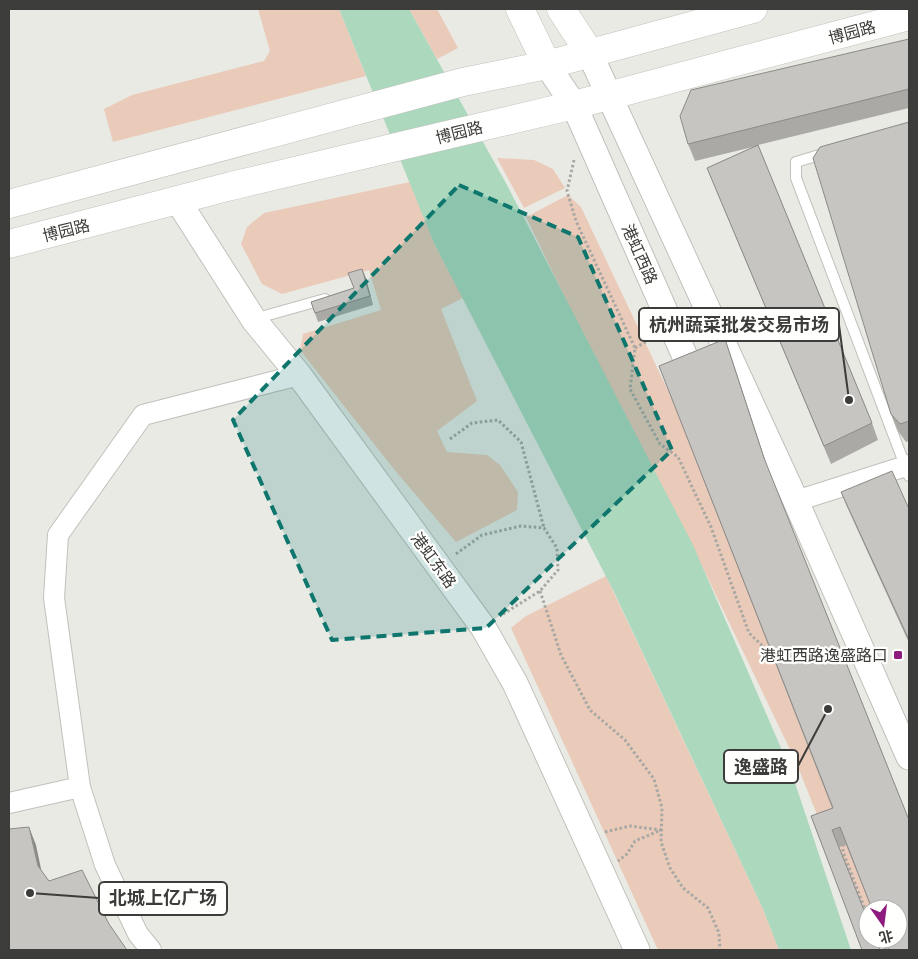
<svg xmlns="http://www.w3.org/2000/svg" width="918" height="959" font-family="'IBM Plex Sans','Noto Sans SC',sans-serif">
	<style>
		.green { fill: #eacab8 }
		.water { fill: #acd8bd }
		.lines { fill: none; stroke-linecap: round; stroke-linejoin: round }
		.service-casing { stroke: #c1c0bc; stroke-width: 12 }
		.minor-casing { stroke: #c1c0bc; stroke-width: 22 }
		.tertiary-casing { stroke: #c1c0bc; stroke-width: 27 }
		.secondary-casing { stroke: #c1c0bc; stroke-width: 29 }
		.path { stroke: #a7a7a4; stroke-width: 3; stroke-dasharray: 2.5 2.5; stroke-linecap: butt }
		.service { stroke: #fff; stroke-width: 10 }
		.minor { stroke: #fff; stroke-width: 20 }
		.tertiary { stroke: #fff; stroke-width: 25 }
		.secondary { stroke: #fff; stroke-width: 28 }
		.wall { fill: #aba9a6 }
		.shaded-wall { fill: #8b8a87 }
		.building { fill: #c7c5c1; stroke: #8b8a87 }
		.marked { fill: #0f766e; fill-opacity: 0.2; stroke: #0f766e; stroke-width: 4; stroke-dasharray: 10 6; stroke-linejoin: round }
		.poi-dot { fill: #8d1c7e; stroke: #fffffe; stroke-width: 2 }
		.labels { text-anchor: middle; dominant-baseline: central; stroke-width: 4.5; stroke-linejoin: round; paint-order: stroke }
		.street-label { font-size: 16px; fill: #3c3c3a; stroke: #fffffe }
		.poi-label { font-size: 16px; fill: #3c3c3a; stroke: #fffffe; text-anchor: end }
		.leader { fill: none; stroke: #3c3c3a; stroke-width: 2 }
		.callout-dot { fill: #3c3c3a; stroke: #fffffe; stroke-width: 2 }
		.callout { fill: #fffffe; stroke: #3c3c3a; stroke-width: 2 }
		.callout-label { font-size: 18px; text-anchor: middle; font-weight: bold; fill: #3c3c3a }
	</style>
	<rect width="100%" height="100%" fill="#eaeae5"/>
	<g class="green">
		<path d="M258 9H339L366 76 113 142 104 109 132 95 264 61 270 51Z"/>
		<path d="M409 9H437L458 48 437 59Z"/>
		<path d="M497 158 534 160 553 169 565 188 524 208Z"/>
		<path d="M410 182 434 243 463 298 441 309 477 401 437 431 447 452 487 455 500 465 518 492 517 510 456 542 393 468 300 350 303 334 381 310 369 270 282 294 262 284 241 244 247 227 264 213Z"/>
		<path d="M568 195 581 207 769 604 884 909H868V934L865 935 796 762 701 564 687 550 526 217Z"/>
		<path d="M606 576 763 909 779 950H658L511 628 526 616Z"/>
	</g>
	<path class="water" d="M339 9H409L507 185 693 545 791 771 851 950H779L763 909 614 592 434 243Z"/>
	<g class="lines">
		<g class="service-casing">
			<g id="service">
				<path d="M826 153 796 162V178L909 476"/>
				<path d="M254 319 325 299"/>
			</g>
		</g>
		<g class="minor-casing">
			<g id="minor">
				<path d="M796 501 909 465"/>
				<path d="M9 803 80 787"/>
				<path d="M151 950 138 934 105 865 80 787 54 598 58 535 143 415 299 375"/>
			</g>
		</g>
		<g class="tertiary-casing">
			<g id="tertiary">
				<path d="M589 52 790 488 909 757"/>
				<path d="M547 65 574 105 698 386"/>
				<path d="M178 201 254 320 299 375 483 627 515 683 637 950"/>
			</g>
		</g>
		<g class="secondary-casing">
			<g id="secondary">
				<path d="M520 9 547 65"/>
				<path d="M561 9 589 52"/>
				<path d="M9 204 463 82 547 65 753 9"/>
				<path d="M9 244 231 186 574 105 909 16"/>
			</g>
		</g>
		<g class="path">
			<path d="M574 160 567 191 576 221 635 348 630 389 660 444 678 457 711 527 749 633 775 658"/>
			<path d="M635 348 654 337"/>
			<path d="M450 439 472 423 498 420 521 442 544 528"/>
			<path d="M456 554 482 535 521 526 544 528 557 548 558 570 540 591 500 616"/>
			<path d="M540 591 561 655 590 710 625 740 654 779 662 808 661 842 670 868 683 888 708 908 719 933 720 950"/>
			<path d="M605 832 630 826 661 830 635 841 627 854 618 861"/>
			<path d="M843 844V852L868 917"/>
			<path d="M880 939 886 950"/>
		</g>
		<use href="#service" class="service"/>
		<use href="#minor" class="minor"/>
		<use href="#tertiary" class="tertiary"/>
		<use href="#secondary" class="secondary"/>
	</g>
	<g class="wall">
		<path d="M909 39V108L758 145 872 423 878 440 831 464 714 185 707 168 757 146 695 161 688 144Z"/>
		<path d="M909 122V441L906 442 898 431 891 414Z"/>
		<path d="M362 269 373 305 318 322 311 302 354 288Z"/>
		<path d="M725 339 767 466 909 820V950H888L884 939H898V909H872L846 845 839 847 868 920V939H876L880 950H862L811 816 832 808 659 366Z"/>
		<path d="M841 492 909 509V643L848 509Z"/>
	</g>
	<g class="shaded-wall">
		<path d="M362 269 366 278 373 305 370 296Z"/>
		<path d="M725 339 731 356 770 475 764 458Z"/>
		<path d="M29 827 36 845 44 883 38 866Z"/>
	</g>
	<g class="building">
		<path d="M909 39V89L688 144 680 116 691 90Z"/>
		<path d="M909 122V421L900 424 891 414 813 158 820 147Z"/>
		<path d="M758 145 872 423 824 446 707 168Z"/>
		<path d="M362 269 370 296 315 313 311 302 354 288 348 273Z"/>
		<path d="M725 339 764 458 909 820V950H889L884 939H898V909H872L840 827 832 830 868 920V939H876L880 950H862L811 816 833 808 659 366Z"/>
		<path d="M892 471 909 509V640L841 492Z"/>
		<path d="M29 827 38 866 49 881 82 870 109 924 127 950H9V829Z"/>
	</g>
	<path class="marked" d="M459 185 578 237 672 450 486 628 332 640 233 420Z"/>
	<rect class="poi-dot" x="893" y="650" width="10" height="10" rx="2.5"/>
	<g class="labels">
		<g class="street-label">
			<text transform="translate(852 32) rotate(-15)">博园路</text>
			<text transform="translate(459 132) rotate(-14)">博园路</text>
			<text transform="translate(66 230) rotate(-14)">博园路</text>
			<text transform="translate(640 254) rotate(66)">港虹西路</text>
			<text transform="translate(434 560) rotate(54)">港虹东路</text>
		</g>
		<g class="poi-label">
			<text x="888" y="655">港虹西路逸盛路口</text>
		</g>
	</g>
	<path class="leader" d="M849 400L839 325M828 709L798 766M30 893L99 898"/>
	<g class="callout-dot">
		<circle cx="849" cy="400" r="5"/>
		<circle cx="828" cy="709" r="5"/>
		<circle cx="30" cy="893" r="5"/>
	</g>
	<g class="callout">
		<rect x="639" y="308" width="200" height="33" rx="5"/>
		<rect x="724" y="750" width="74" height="33" rx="5"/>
		<rect x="99" y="882" width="128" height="33" rx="5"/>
	</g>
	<g class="callout-label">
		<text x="739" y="331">杭州蔬菜批发交易市场</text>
		<text x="761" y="773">逸盛路</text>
		<text x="163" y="904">北城上亿广场</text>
	</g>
	<rect width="918" height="959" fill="none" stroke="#3c3c3a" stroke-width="20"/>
	<g transform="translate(883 924) rotate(166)"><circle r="24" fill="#fffffe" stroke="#b1b1b0"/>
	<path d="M0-4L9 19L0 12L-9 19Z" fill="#8d1c7e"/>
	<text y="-8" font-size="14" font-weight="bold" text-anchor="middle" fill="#3c3c3a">北</text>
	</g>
</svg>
